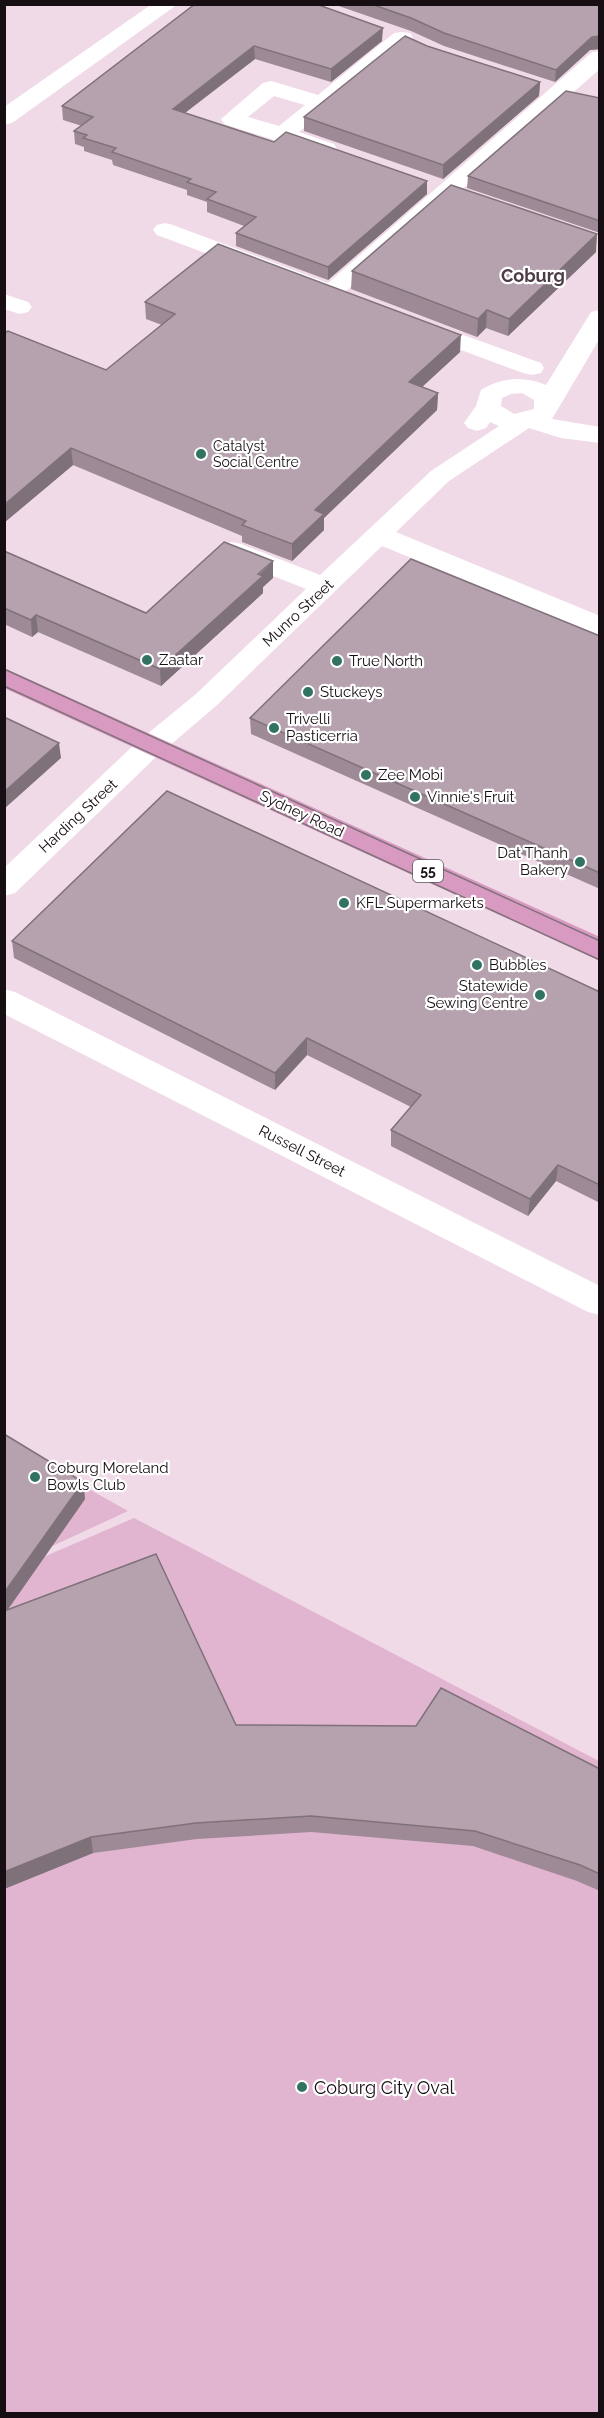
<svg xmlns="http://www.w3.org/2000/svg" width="604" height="2418" font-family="Raleway,sans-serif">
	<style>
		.green { fill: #e1b4d0 }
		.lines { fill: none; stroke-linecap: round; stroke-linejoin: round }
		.minor { fill: #fff; fill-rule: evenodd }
		.highway { fill: #d99ac2; fill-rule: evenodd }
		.tram { stroke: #81727b; stroke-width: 1.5 }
		.wall { fill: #9d8a96 }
		.shaded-wall { fill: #7f717a }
		.building { fill: #b6a1ae; stroke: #7f717a; stroke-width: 1.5 }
		.poi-dot { fill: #327261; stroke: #fff; stroke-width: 2 }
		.labels { text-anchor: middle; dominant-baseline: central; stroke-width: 4.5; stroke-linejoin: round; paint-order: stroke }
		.far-poi-label { font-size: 14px; fill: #160e13; stroke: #fff; text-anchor: start }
		.shield { fill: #fff; stroke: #5c565a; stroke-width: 1.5 }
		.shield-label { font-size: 14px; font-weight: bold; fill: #160e13 }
		.street-label { font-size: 15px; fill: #160e13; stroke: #fff }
		.poi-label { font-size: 15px; fill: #160e13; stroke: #fff; text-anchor: start }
		.far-district-label { font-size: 18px; font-weight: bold; fill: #4d3b46; stroke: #fff }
		.near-poi-label { font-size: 18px; fill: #160e13; stroke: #fff; text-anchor: start }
	</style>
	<rect width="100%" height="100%" fill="#f1dae8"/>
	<g class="green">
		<path d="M5 1442 128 1511 5 1568Z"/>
		<path d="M134 1518 599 1761V2413H5L4 1574Z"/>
	</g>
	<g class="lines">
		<g class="minor">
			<path d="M152 4H178L12 123 4 125V107Z"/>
			<path d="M402 32 410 33 413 38 410 43 299 132 334 144 337 149 334 154 326 156 318 154 224 124 221 119 263 83 271 81 318 95 394 33ZM274 96 305 105 279 126 248 117Z"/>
			<path d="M600 51V69L339 297 331 299 323 297 157 235 153 230 157 225 165 223 173 225 328 283 592 52Z"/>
			<path d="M4 294 28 302 32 307 28 312 20 314 4 309Z"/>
			<path d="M600 310V338L552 419 600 427V443L561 438 529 428 449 481 396 532 600 616V635L382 546 216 706 155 758 15 893 4 896V868L135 744 196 694 306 589 223 556 219 550 223 544 232 542 241 544 320 575 431 471 499 426 490 422 486 428 477 431 468 428 464 423 476 406 481 390C501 377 524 376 546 385L591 312ZM522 393 534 400V409L514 414 501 406 502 398 511 394Z"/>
			<path d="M419 319 541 363 544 368 541 373 532 375 523 373 410 331 407 326 410 321Z"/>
			<path d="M4 989 15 992 600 1286V1315L588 1312 4 1014Z"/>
		</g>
		<path class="highway" d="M4 668 600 937V961L4 688Z"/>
		<g class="tram">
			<path d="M4 669 600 941"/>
			<path d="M4 686 600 960"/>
		</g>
	</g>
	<g class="wall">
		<path d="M195 4 382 41 331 82 255 59 185 113 274 142 427 181V194L328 280 236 246V233L244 226 207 212V202L187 195V190L113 165 112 160 84 151V147L75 144 74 131 82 126 63 120 62 106Z"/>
		<path d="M333 4H600V49L590 50 555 82 444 46 411 31Z"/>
		<path d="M427 46 540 82 539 96 443 179 304 131V117Z"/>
		<path d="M600 98V233L467 188 468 176Z"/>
		<path d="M596 252 508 336 486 328 477 337 351 289 352 271Z"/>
		<path d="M145 302 460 352 422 387 438 393 437 410 324 518V530L292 561 242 542V536L73 465 5 522 6 529 4 530V333L106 370 162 325 146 319Z"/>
		<path d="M4 551 146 613 273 578 263 587V593L161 686 38 632 32 637 4 624Z"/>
		<path d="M600 636V889L251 734 250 718Z"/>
		<path d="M12 941 600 992V1203L556 1181 528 1216 391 1146V1130L411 1107 307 1055 275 1090 14 958Z"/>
		<path d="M4 1434 83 1482 85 1499 8 1609 236 1725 600 1769V1891L577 1881 473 1846 311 1832 197 1839 93 1853 4 1889Z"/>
	</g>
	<g class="shaded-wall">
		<path d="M383 28 382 41 331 82V69Z"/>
		<path d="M600 36V49L590 50 555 82 556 70 592 37Z"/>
		<path d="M254 46 255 59 173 122V109Z"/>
		<path d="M540 82 539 96 443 179V165Z"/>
		<path d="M427 181V194L328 280V267Z"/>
		<path d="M597 234 596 252 508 336 509 319Z"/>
		<path d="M487 310 486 328 477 337 478 319Z"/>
		<path d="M461 335 460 352 409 399V382Z"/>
		<path d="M438 393 437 410 324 518V530L292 561V544L315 510Z"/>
		<path d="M71 448 73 465 5 522 6 529 4 530V505Z"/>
		<path d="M273 561V578L263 587V593L161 686 160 669Z"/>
		<path d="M36 615 38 632 32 637 31 620Z"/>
		<path d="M59 743 61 758 4 809V792Z"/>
		<path d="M307 1038V1055L275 1090V1073Z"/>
		<path d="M558 1165 556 1181 528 1216 530 1199Z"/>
		<path d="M83 1482 85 1499 4 1615V1593Z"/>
		<path d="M91 1837 93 1853 4 1889V1872Z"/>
	</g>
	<g class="building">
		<path d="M195 4H316L383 28 331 69 254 46 173 109 274 142 286 132 427 181 328 267 236 233 256 217 207 199 216 192 187 182 191 179 112 152 116 148 83 138 87 135 74 131 93 117 62 106Z"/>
		<path d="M371 4H600V36L592 37 556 70 444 33 411 18Z"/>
		<path d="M405 36 427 46 540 82 443 165 304 117Z"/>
		<path d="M566 91 600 98V221L468 176Z"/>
		<path d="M451 185 597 234 509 319 487 310 478 319 352 271Z"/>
		<path d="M218 244 461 335 409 382 438 393 315 510 324 514 292 544 242 525 246 521 71 448 4 505V333L8 331 106 370 175 314 145 302Z"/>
		<path d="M224 542 273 561 258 574 263 576 160 669 36 615 31 620 4 608V551L146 613Z"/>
		<path d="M411 559 600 636V873L250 718Z"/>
		<path d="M4 717 59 743 4 792Z"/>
		<path d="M167 791 600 992V1185L558 1165 530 1199 391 1130 421 1095 307 1038 275 1073 12 941Z"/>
		<path d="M4 1434 83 1482 4 1593Z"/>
		<path d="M156 1554 236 1725 416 1726 441 1688 600 1769V1874L580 1865 475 1831 311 1816 196 1823 91 1837 4 1872V1611Z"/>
	</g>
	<g class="poi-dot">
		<circle cx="201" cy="454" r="6"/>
		<circle cx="147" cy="660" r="6"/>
		<circle cx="337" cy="661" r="6"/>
		<circle cx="308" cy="692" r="6"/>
		<circle cx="274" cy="728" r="6"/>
		<circle cx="366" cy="775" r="6"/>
		<circle cx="415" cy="797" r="6"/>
		<circle cx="580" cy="862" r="6"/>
		<circle cx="344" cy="903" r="6"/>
		<circle cx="477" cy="965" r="6"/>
		<circle cx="540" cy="995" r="6"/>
		<circle cx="35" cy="1477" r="6"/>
		<circle cx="302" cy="2087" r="6"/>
	</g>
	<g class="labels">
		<g class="far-poi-label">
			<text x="213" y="446">Catalyst<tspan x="213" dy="16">Social Centre</tspan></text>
		</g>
		<rect class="shield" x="413" y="860" width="30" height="22" rx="4.5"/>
		<g class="shield-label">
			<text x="428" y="871">55</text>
		</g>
		<g class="street-label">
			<text transform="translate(298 613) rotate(-43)">Munro Street</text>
			<text transform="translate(302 814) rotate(25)">Sydney Road</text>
			<text transform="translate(78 816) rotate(-43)">Harding Street</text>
			<text transform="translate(302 1151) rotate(27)">Russell Street</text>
		</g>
		<g class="poi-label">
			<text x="159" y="660">Zaatar</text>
			<text x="349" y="661">True North</text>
			<text x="320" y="692">Stuckeys</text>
			<text x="286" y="719">Trivelli<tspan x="286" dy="17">Pasticerria</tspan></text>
			<text x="378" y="775">Zee Mobi</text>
			<text x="427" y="797">Vinnie's Fruit</text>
			<text x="568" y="853" text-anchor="end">Dat Thanh<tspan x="568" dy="17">Bakery</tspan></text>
			<text x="356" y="903">KFL Supermarkets</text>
			<text x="489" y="965">Bubbles</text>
			<text x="528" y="986" text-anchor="end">Statewide<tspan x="528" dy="17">Sewing Centre</tspan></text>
			<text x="47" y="1468">Coburg Moreland<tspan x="47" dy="17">Bowls Club</tspan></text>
		</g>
		<g class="far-district-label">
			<text x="533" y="275">Coburg</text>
		</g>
		<g class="near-poi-label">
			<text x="314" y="2087">Coburg City Oval</text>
		</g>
	</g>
	<rect width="604" height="2418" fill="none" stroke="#160e13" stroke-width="12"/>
</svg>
